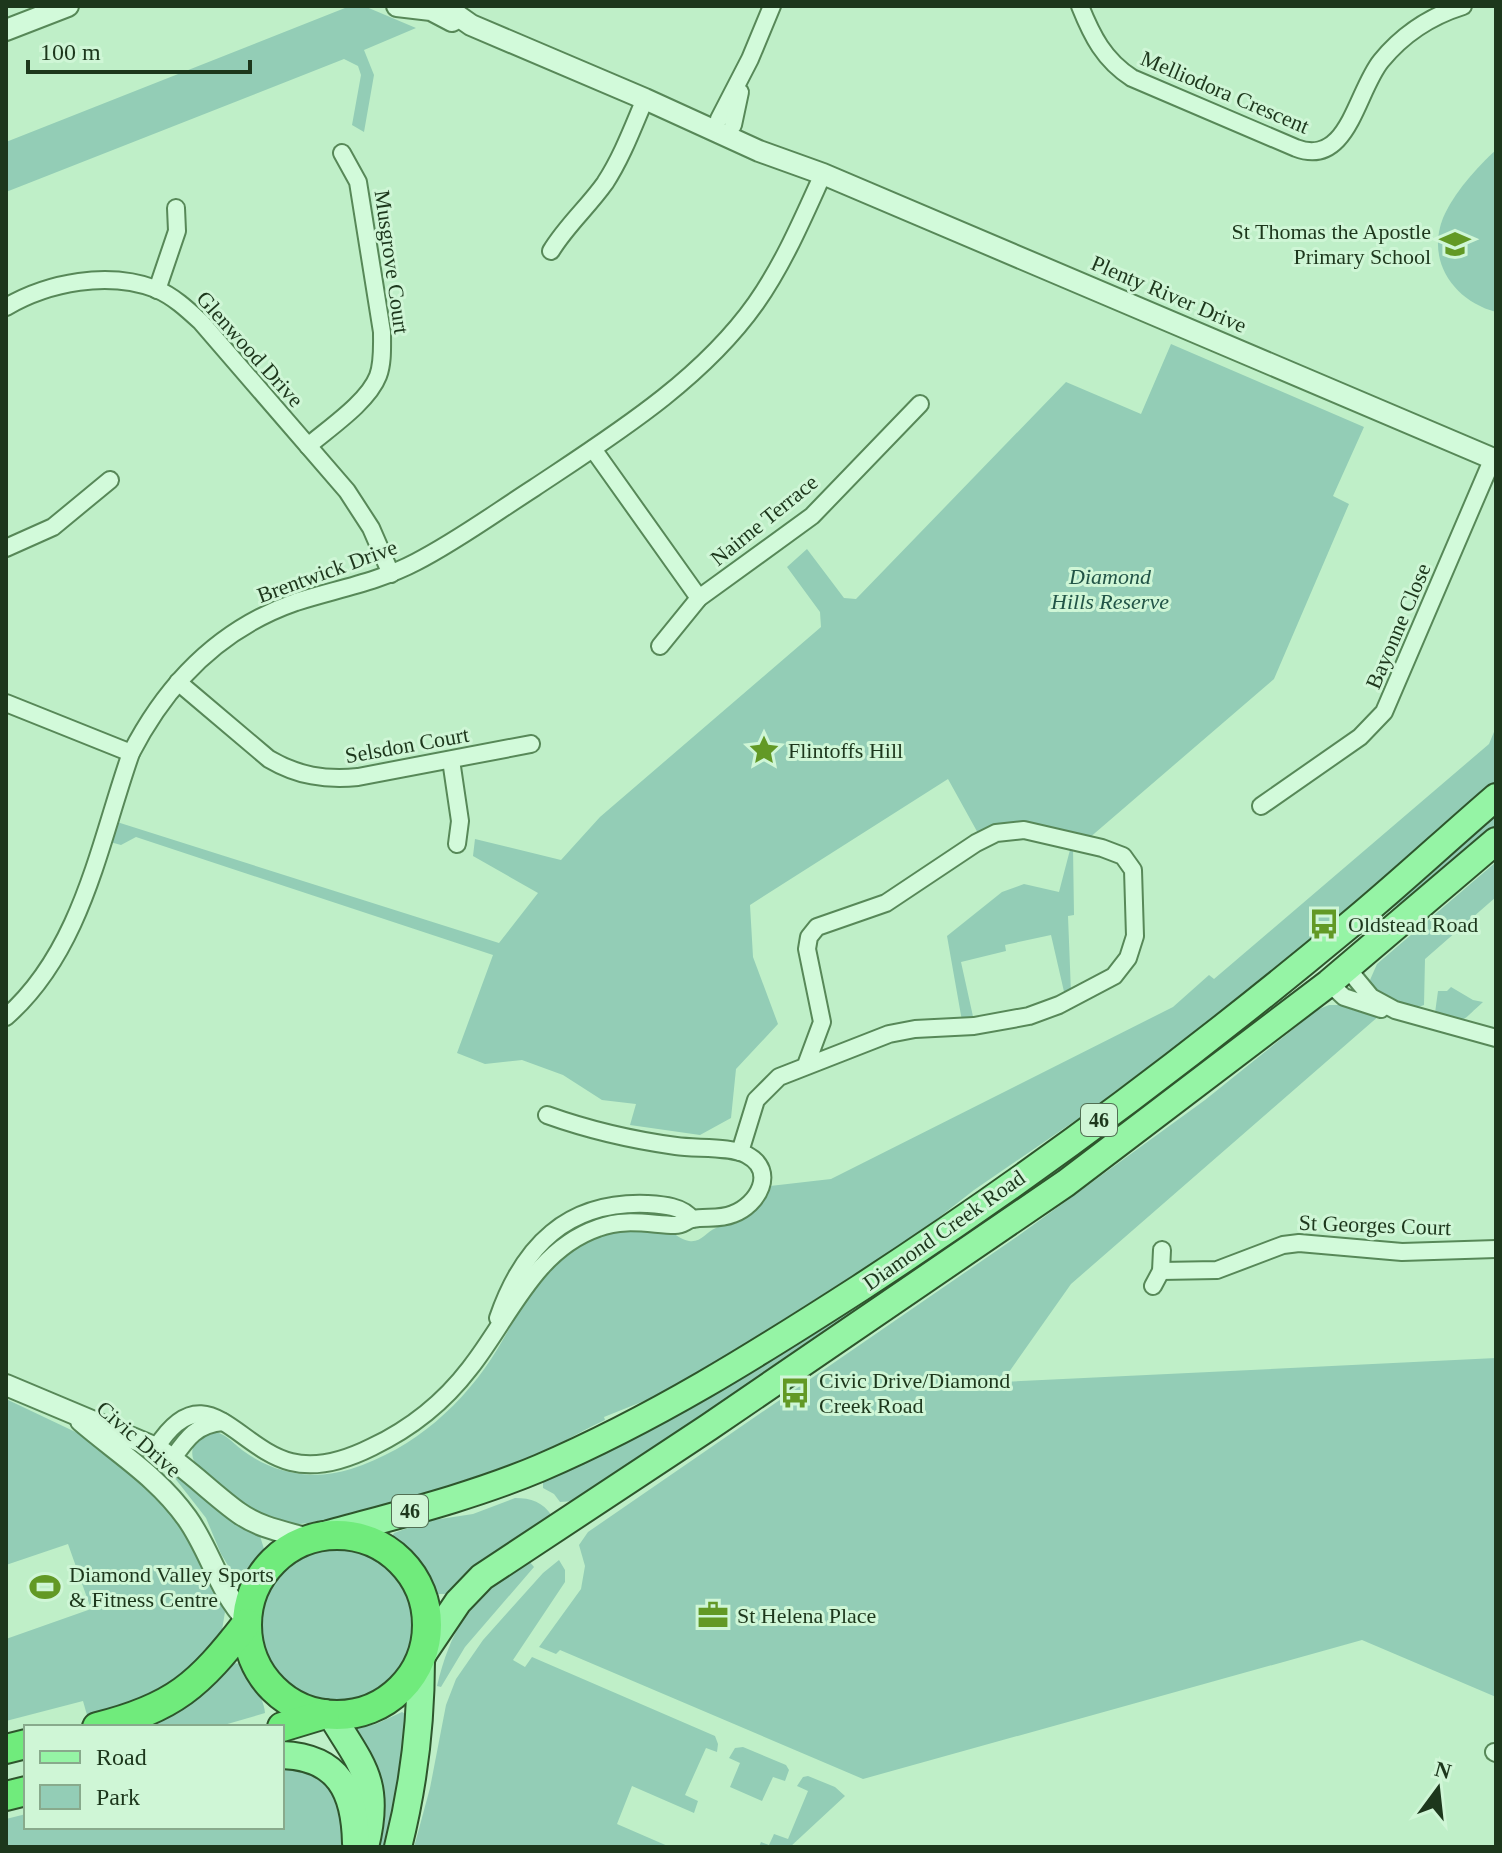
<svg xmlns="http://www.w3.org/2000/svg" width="1502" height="1853" font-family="Georgia,serif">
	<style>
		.green { fill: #93cdb6 }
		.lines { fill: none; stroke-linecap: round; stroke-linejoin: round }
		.minor-casing { stroke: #578858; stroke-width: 20 }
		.tertiary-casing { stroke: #578858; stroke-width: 24 }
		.primary-casing { stroke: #2e552c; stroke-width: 30 }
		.trunk-casing { stroke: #2e552c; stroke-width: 32 }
		.minor { stroke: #d2fada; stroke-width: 16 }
		.tertiary { stroke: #d2fada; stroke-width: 20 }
		.primary { stroke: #95f4a5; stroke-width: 26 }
		.trunk { stroke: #70eb7c; stroke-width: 28 }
		.labels { text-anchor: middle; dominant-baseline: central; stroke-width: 6; stroke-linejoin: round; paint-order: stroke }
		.shield { fill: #cff6d6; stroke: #527054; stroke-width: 2 }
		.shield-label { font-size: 20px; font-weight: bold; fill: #1d371c }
		.street-label { font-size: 22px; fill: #1d371c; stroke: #cff6d6 }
		.poi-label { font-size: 22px; fill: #1d371c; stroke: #cff6d6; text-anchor: start }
		.park-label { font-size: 22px; font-style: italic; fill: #225447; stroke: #cff6d6 }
	</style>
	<rect width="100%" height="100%" fill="#bfefc8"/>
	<g class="green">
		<path d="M350 6H364L416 28 364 50 374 75 364 132 352 125 361 75 358 66 344 59 6 192V142Z"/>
		<path d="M1496 150V312C1454 301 1426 261 1443 218 1453 194 1477 167 1496 150Z"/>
		<path d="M1171 344 1364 427 1333 496 1349 504 1274 679 1088 839 979 835 948 779 750 905 753 957 778 1024 736 1069 731 1118 700 1135 630 1125 636 1104 602 1100 563 1075 522 1060 485 1064 457 1053 493 955 136 837 121 845 110 842 117 822 499 943 538 893 473 856 475 839 561 860 600 817 821 627 820 612 787 567 807 549 844 598 856 599 1066 382 1141 414Z"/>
		<path d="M1496 727V781L1353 907 1340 915 1222 1011 1085 1114 974 1190 914 1237 708 1367 649 1399 604 1417 605 1420C577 1433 551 1450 523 1462 491 1475 309 1532 282 1524 257 1517 235 1499 216 1483 200 1469 185 1461 196 1439L212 1431C225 1433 232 1442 242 1450 274 1474 313 1481 351 1469 414 1449 465 1403 498 1348 524 1305 538 1267 584 1241 604 1230 646 1225 668 1231 675 1233 681 1240 689 1241 701 1243 706 1232 716 1228 740 1218 761 1215 770 1186L831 1179 1173 1007 1209 975 1214 979 1489 744Z"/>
		<path d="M1496 812V831L1437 880 1394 907 1352 942 1347 938Z"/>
		<path d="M1071 846 1073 847 1074 915 1068 916 1071 993 1065 996 1051 935 1005 945 1006 951 961 962 974 1021H962L947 936 1002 892 1024 884 1059 892Z"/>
		<path d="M1496 862V897L1425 959 1424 1005C1405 1013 1376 999 1370 980L1377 964Z"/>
		<path d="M1307 981 1311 985 963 1246 574 1501 560 1502 554 1494 543 1488V1482L1257 1020Z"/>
		<path d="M1451 987 1473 1000 1483 1002C1458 1024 1470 1022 1435 1013L1438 991H1447Z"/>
		<path d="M1329 1005H1342L1380 1015 1071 1284 1002 1382 1496 1358V1697L1362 1640 863 1779 560 1650 556 1654 539 1647 581 1589 585 1566 579 1545 588 1532 1018 1236 1205 1100 1317 1010Z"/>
		<path d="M6 1399 86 1437 151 1490 192 1542 225 1612 222 1630 198 1663 150 1699 102 1713 87 1715 83 1701 6 1721V1639L91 1609 68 1544 6 1565Z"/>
		<path d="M177 1473 233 1521 260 1536 264 1549 244 1572H232L221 1554 206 1518 174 1477Z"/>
		<path d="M515 1498C531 1498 543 1502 552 1516L475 1567 447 1594H433C425 1569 409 1556 391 1538L394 1533 427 1521 473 1514Z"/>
		<circle cx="339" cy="1624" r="77"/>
		<path d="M559 1560 565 1570V1582L513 1660 525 1667 532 1657 715 1736 718 1744 717 1752 706 1748 685 1795 698 1801 694 1813 632 1786 617 1824 670 1847H414L430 1788 446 1705 456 1679 483 1640 543 1573Z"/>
		<path d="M529 1561 534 1567 465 1647 441 1687 437 1686C453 1621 473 1598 529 1561Z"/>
		<path d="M233 1663 243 1664C249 1680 264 1696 265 1713L217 1727H144C179 1712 210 1694 233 1663Z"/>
		<path d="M402 1712 410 1717 387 1847H374L354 1729 376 1724Z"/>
		<path d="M743 1747 786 1765 789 1770 785 1781 773 1777 762 1801 730 1787 740 1763 729 1758 735 1748Z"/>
		<path d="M282 1761 298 1763 335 1785 348 1847H6V1819L26 1814V1827H282Z"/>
		<path d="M808 1776 835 1787 845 1796 790 1847H759L761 1842 769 1845 774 1834 788 1839 808 1791 797 1786 803 1777Z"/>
	</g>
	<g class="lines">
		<g class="minor-casing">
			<g id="minor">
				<path d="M1080 6C1092 36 1104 60 1132 78L1296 148C1348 168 1356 92 1381 61 1403 34 1431 16 1463 6"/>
				<path d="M719 119 750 59 772 6"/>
				<path d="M733 125 740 92"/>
				<path d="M551 251C566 226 588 207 605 183 622 157 633 127 645 99"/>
				<path d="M157 290 177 231 176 208"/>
				<path d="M6 307C49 282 108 271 156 289 173 296 187 309 201 322L347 491 371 528 391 574"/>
				<path d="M308 446C329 428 368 402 378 376 383 363 382 347 382 332L358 182 342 153"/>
				<path d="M593 449 699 598"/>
				<path d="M6 548 53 527 110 480"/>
				<path d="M660 646 699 598 812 516 920 404"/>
				<path d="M178 682 269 759C298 776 325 780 358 777L531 744"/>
				<path d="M6 703 131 753"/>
				<path d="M451 760 460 821 457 844"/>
				<path d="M1261 806 1360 737 1384 712 1493 458"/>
				<path d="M1347 968 1371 997 1395 1010 1496 1038"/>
				<path d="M1329 983 1344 997 1381 1009"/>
				<path d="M6 1017C82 950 99 844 131 753 167 683 221 628 296 602 337 589 378 582 416 562 457 541 495 513 534 488 612 436 701 381 756 303 784 263 803 218 823 174"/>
				<path d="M740 1152 756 1100 779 1077 889 1034 915 1029 974 1026 1029 1016 1059 1005 1114 976 1128 958 1135 936 1133 870 1123 856 1102 848 1024 830 996 833 976 843 886 903 817 927 809 937 807 949 822 1022 806 1065"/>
				<path d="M1161 1271 1217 1270 1283 1245 1299 1243 1402 1252 1496 1249"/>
				<path d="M1153 1286 1161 1271 1162 1250"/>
				<path d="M498 1318C523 1246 567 1201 647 1204 663 1205 682 1206 692 1219"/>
				<path d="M156 1448C205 1371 236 1448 291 1462 318 1469 348 1459 372 1447 412 1428 444 1402 470 1368 509 1319 534 1250 598 1228 624 1218 648 1224 675 1225 683 1225 685 1221 692 1219 705 1216 719 1220 733 1214 758 1205 777 1171 747 1155 732 1146 695 1149 676 1146 632 1140 589 1130 547 1115"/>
				<path d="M173 1458C187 1438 197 1424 223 1422"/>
				<path d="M1494 1752 1496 1753"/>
			</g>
		</g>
		<g class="tertiary-casing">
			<g id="tertiary">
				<path d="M397 6 431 10 452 21"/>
				<path d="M444 6 471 25 645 99 759 151 823 174 1496 460"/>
				<path d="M6 30 68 6"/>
				<path d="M6 1385 156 1448C187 1467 211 1493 239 1513 260 1528 285 1532 309 1539"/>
				<path d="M81 1421C118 1453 158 1477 187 1518 210 1550 219 1591 247 1620"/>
			</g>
		</g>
		<g class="primary-casing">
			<g id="primary">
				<path d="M318 1537C393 1516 469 1498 540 1468 654 1419 756 1355 860 1288 1029 1178 1192 1056 1347 927 1398 885 1446 840 1496 797"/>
				<path d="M425 1651 458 1602 482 1577 709 1427 1066 1183 1329 983 1496 841"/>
				<path d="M331 1715C363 1767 381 1783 365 1847"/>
				<path d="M282 1755C339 1757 355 1792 356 1843"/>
				<path d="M398 1847C414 1784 421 1724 421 1660"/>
			</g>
		</g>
		<g class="trunk-casing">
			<g id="trunk">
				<circle cx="337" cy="1625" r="90"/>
				<path d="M97 1727C174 1708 199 1685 247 1623"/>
				<path d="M282 1727 325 1714"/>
				<path d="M6 1749 26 1744"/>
				<path d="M6 1796 26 1791"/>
			</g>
		</g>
		<use href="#minor" class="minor"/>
		<use href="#tertiary" class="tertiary"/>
		<use href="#primary" class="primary"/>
		<use href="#trunk" class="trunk"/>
	</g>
	<defs>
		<g id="school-bare" transform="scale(2.4)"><path d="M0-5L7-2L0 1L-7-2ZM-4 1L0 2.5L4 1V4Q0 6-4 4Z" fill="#629925" stroke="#cff6d6" stroke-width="2.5" paint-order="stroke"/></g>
		<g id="sight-bare" transform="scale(2.4)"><path d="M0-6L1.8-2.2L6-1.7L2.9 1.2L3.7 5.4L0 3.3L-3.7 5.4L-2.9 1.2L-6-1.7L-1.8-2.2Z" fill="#629925" stroke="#cff6d6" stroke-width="2.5" paint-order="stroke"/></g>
		<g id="bus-bare" transform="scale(2.4)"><path d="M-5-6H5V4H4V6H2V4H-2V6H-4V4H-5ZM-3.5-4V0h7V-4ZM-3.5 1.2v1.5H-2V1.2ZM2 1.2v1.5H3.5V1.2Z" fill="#629925" stroke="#cff6d6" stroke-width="2.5" paint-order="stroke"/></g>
		<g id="stadium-bare" transform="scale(2.4)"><path d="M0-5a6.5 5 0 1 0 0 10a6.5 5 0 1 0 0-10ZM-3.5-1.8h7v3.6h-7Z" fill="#629925" stroke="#cff6d6" stroke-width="2.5" paint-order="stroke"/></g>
		<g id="office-bare" transform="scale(2.4)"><path d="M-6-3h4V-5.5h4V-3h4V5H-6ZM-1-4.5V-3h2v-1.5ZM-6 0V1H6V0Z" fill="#629925" stroke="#cff6d6" stroke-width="2.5" paint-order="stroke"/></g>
	</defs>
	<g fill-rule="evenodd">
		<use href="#school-bare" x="1455" y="244"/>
		<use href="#sight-bare" x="764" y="750"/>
		<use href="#bus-bare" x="1324" y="924"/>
		<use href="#bus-bare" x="795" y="1393"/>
		<use href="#stadium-bare" x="45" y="1587"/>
		<use href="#office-bare" x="713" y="1615"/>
	</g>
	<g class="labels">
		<g class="shield">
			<rect x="1081" y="1104" width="36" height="32" rx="6"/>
			<rect x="392" y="1495" width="36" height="32" rx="6"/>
		</g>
		<g class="shield-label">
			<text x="1099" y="1120">46</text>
			<text x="410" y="1511">46</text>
		</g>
		<g class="street-label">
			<text transform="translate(1225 92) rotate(23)">Melliodora Crescent</text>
			<text transform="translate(392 262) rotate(82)">Musgrove Court</text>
			<text transform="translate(1169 294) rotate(23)">Plenty River Drive</text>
			<text transform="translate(250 349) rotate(48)">Glenwood Drive</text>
			<text transform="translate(764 520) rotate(-39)">Nairne Terrace</text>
			<text transform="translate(327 571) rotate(-20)">Brentwick Drive</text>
			<text transform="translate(1398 626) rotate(-67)">Bayonne Close</text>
			<text transform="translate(407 745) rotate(-10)">Selsdon Court</text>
			<text transform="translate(1375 1225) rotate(2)">St Georges Court</text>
			<text transform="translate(944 1230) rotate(-35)">Diamond Creek Road</text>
			<text transform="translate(139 1439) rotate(41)">Civic Drive</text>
		</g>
		<g class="poi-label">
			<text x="1431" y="231" text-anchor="end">St Thomas the Apostle<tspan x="1431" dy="25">Primary School</tspan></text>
			<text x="788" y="750">Flintoffs Hill</text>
			<text x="1348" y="924">Oldstead Road</text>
			<text x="819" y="1380">Civic Drive/Diamond<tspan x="819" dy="25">Creek Road</tspan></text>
			<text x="69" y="1574">Diamond Valley Sports<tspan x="69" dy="25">&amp; Fitness Centre</tspan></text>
			<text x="737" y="1615">St Helena Place</text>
		</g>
		<g class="park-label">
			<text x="1110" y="576">Diamond<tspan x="1110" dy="25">Hills Reserve</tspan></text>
		</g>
	</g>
	<rect width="1502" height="1853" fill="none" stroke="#1d371c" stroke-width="16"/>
	<rect x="24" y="1725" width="260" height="104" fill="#cff6d6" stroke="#88aa8c" stroke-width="2"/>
	<rect x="40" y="1751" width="40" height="12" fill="#95f4a5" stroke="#88aa8c" stroke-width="2"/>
	<text x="96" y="1765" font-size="24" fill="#1d371c">Road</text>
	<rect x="40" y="1785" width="40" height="24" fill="#93cdb6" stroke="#88aa8c" stroke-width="2"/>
	<text x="96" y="1805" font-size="24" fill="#1d371c">Park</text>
	<g transform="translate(1438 1789) rotate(15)" stroke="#cff6d6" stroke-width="6" paint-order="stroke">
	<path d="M0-6L14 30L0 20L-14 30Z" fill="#1d371c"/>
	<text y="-12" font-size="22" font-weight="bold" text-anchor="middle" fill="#1d371c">N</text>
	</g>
	<path d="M28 60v12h222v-12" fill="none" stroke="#1d371c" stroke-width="4"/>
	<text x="40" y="60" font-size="24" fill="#1d371c" stroke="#cff6d6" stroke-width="6" paint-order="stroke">100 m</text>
</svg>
